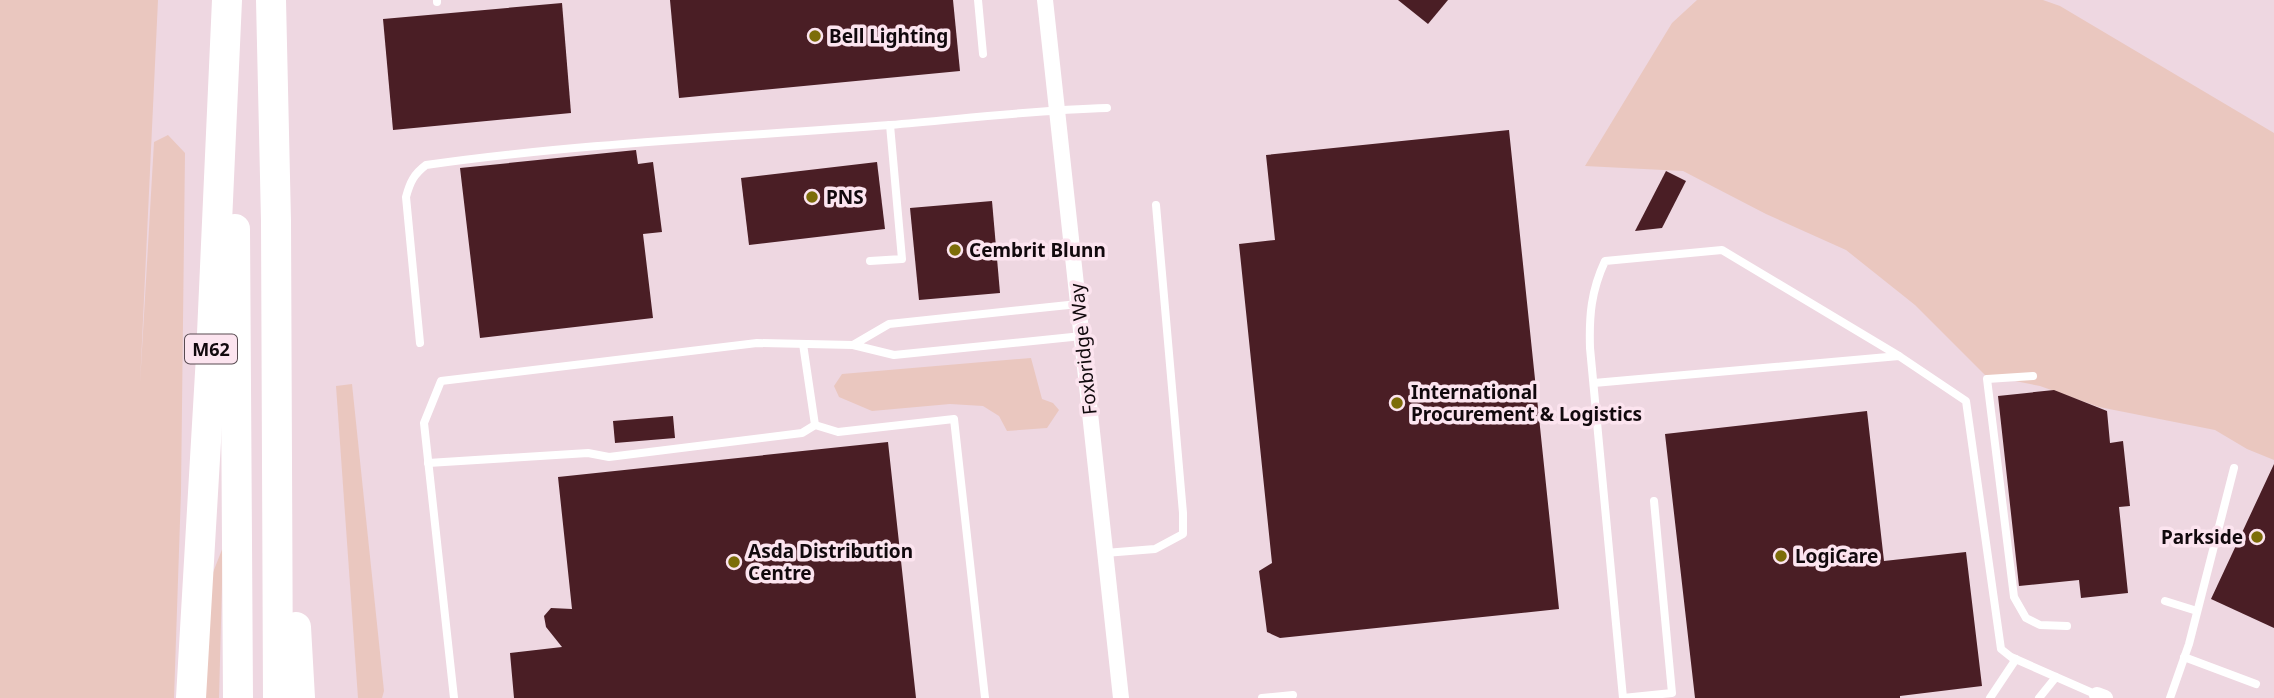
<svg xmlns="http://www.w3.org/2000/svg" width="2274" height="698" font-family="'Noto Sans',sans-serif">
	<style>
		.green { fill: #eac7bf }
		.building { fill: #4a1e25 }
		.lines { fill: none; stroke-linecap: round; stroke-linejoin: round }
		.service { stroke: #fff; stroke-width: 8 }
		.minor { stroke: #fff; stroke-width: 16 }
		.motorway { stroke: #fff; stroke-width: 30 }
		.poi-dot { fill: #7c6d09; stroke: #fce4ef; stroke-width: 2.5 }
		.labels { text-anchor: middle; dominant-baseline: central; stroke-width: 7; stroke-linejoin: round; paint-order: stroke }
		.shield { fill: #fce4ef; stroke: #584b51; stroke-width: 2 }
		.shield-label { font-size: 18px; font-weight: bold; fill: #11090d }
		.poi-label { font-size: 19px; font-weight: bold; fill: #11090d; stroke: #fce4ef; text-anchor: start }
		.street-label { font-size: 19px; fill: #11090d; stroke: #fce4ef }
	</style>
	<rect width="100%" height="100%" fill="#eed7e1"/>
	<g class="green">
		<path d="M0 0H158L140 384 154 142 168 135 185 153 181 492 174 698H0Z"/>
		<path d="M1697 0H2043L2060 6 2274 133V460L2247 449 2215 430 2099 407 2040 386 1985 375 1915 305 1846 250 1766 214 1683 171 1585 166 1672 23Z"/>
		<path d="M1031 358 1042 399 1053 403 1059 410 1047 428 1007 431 999 416 983 406 950 404 872 411 839 397 834 386 842 374Z"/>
		<path d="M352 384 384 691 382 698H358L336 386Z"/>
		<path d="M223 547 219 698H201L210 580Z"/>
	</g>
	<g class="building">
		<path d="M670 0H953L960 71 679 98Z"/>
		<path d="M1398 0H1448L1428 24Z"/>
		<path d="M562 3 571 113 393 130 383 19Z"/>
		<path d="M1509 130 1559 609 1280 638 1267 632 1259 571 1272 563 1239 244 1275 240 1266 155Z"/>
		<path d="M636 150 638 164 653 162 662 232 643 234 653 318 480 338 460 168Z"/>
		<path d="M877 162 885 229 749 245 741 178Z"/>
		<path d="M1666 171 1686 181 1662 228 1635 231Z"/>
		<path d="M992 201 1000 293 919 300 910 208Z"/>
		<path d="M2054 390 2107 411 2110 443 2123 441 2130 506 2119 507 2128 593 2081 598 2079 580 2019 586 1998 396Z"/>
		<path d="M1867 411 1884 561 1966 552 1982 686 1900 696V698H1695L1665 434Z"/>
		<path d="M673 416 675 438 615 443 613 421Z"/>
		<path d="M888 442 916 698H514L510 653 562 647 546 627 544 616 551 608 572 609 558 477Z"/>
		<path d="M2274 464V628L2211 599Z"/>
	</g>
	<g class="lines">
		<g class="service">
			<path d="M437 0V2"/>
			<path d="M978 0 983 54"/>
			<path d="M870 261 902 259 890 125"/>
			<path d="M1078 304 889 324 853 345 894 355 1082 336"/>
			<path d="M420 343 406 197C410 182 414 174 426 165 580 143 735 137 890 125 962 119 1034 110 1107 108"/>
			<path d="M2033 376 1987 379 2014 597 2026 618 2040 625 2067 626"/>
			<path d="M1594 383 1899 356 1966 401 2001 649 2011 657 2097 695"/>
			<path d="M815 425 838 432 954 419 985 698"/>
			<path d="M428 463 588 453 609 457 802 433 815 425 803 344"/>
			<path d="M1105 553 1155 549 1183 534V513L1156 205"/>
			<path d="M2165 601 2197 611"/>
			<path d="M2184 657 2256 684"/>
			<path d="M454 698 424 423 441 381 757 343 853 345"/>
			<path d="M1262 698 1293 695"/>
			<path d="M1623 698 1590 348C1589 316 1591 291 1605 261L1722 250 1899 356"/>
			<path d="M1623 698 1672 693 1654 501"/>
			<path d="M1990 698 2016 659"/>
			<path d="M2039 698 2056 677"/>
			<path d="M2170 698 2189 644 2234 468"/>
		</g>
		<g class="minor">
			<path d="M1045 0 1121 698"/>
			<path d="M2097 695 2105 698"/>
		</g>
		<g class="motorway">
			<path d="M271 0 276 221 278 698"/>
			<path d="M235 229 238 698"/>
			<path d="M296 627 300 698"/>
			<path d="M191 698 211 356 227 0"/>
		</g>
	</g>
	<g class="poi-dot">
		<circle cx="815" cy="36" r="7"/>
		<circle cx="812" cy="197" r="7"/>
		<circle cx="955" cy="250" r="7"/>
		<circle cx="1397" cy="403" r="7"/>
		<circle cx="2257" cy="537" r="7"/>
		<circle cx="1781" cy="556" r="7"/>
		<circle cx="734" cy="562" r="7"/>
	</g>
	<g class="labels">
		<rect class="shield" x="185" y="334.5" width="52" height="29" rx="5"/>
		<g class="shield-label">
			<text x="211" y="349">M62</text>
		</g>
		<g class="poi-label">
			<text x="829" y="36">Bell Lighting</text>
			<text x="826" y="197">PNS</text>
			<text x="969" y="250">Cembrit Blunn</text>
			<text x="1411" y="392">International<tspan x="1411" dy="22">Procurement &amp; Logistics</tspan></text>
			<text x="2243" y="537" text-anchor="end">Parkside</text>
			<text x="748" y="551">Asda Distribution<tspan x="748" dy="22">Centre</tspan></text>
			<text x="1795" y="556">LogiCare</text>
		</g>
		<g class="street-label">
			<text transform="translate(1083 349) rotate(-96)">Foxbridge Way</text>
		</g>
	</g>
</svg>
